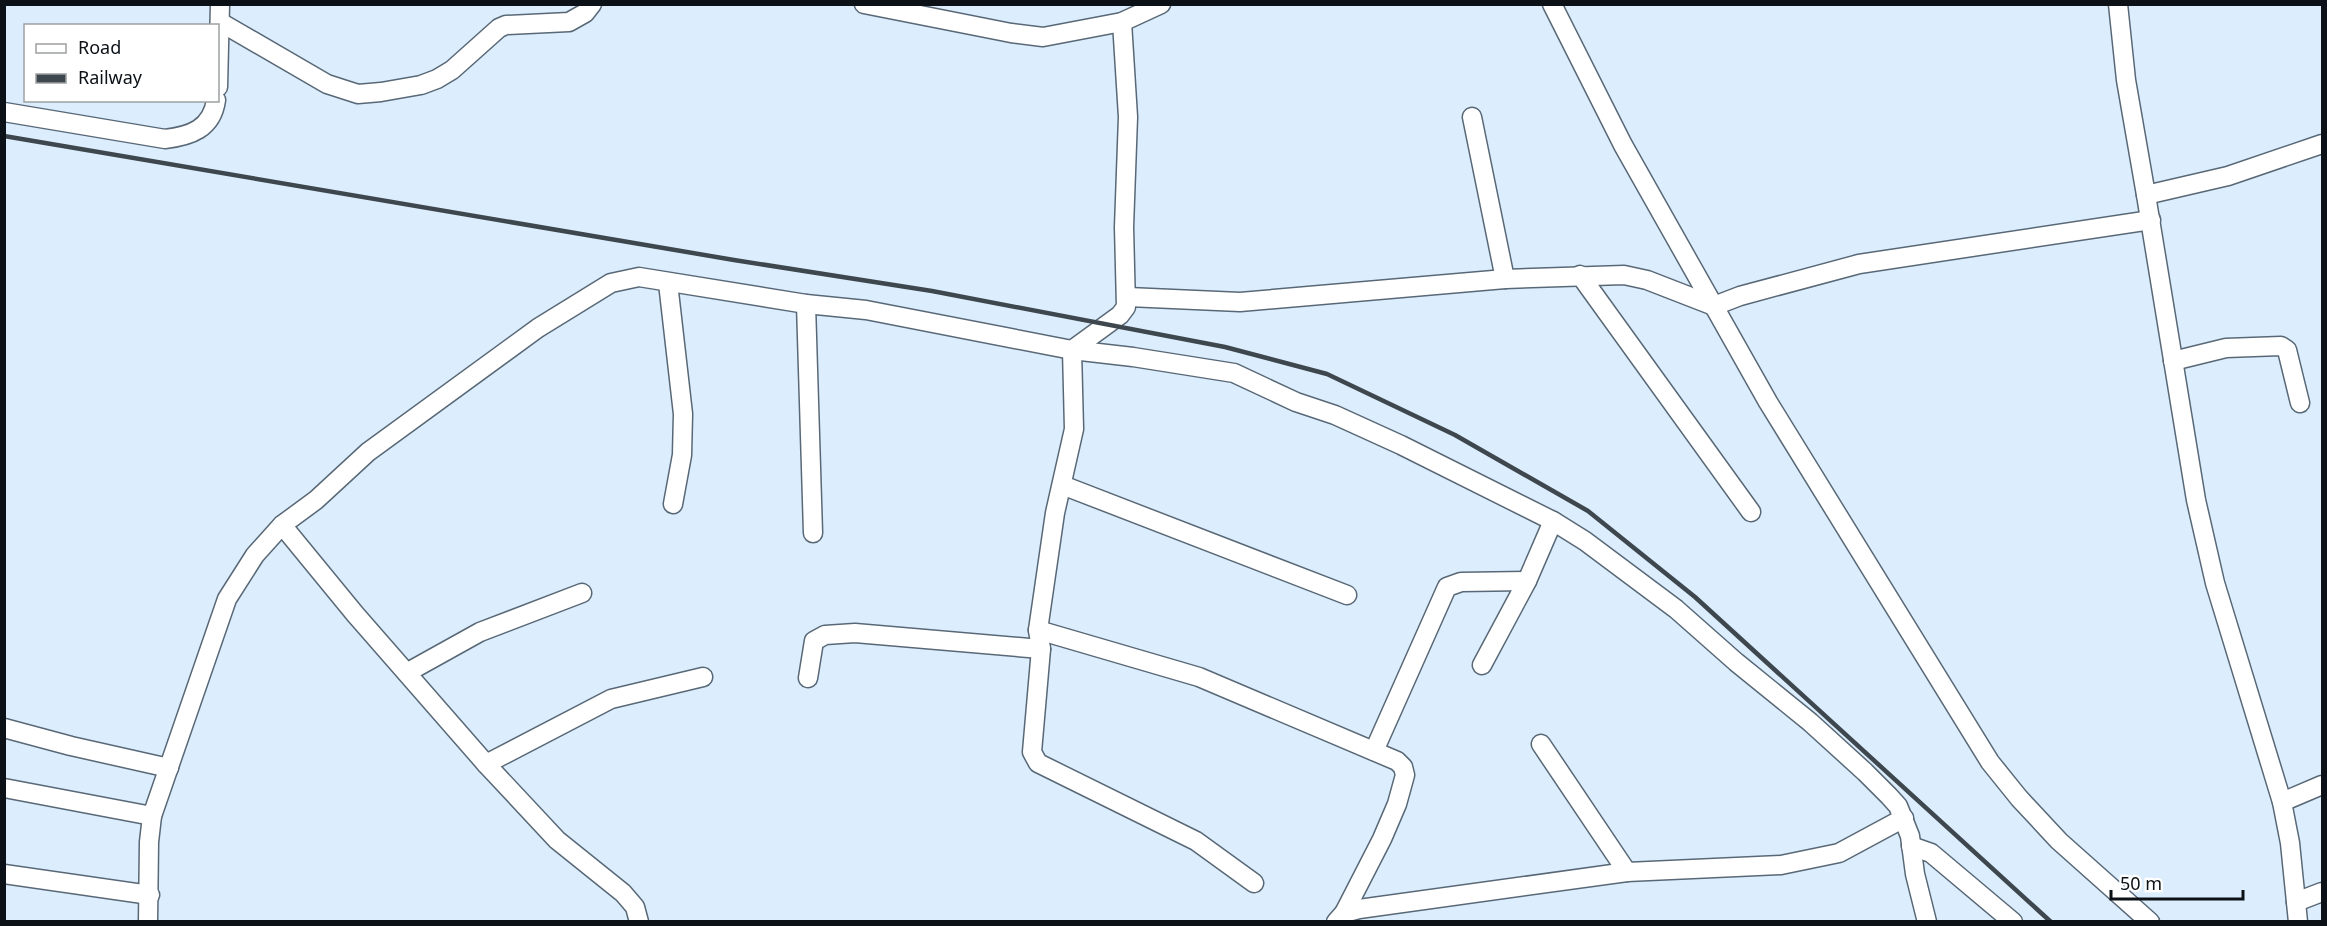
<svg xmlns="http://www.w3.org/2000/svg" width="2327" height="926" font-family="'Noto Sans',sans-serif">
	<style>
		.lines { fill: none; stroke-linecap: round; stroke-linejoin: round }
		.minor-casing { stroke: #596876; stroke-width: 21 }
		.minor { stroke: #fff; stroke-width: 18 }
		.rail { stroke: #3e474e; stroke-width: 4.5 }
	</style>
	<rect width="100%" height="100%" fill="#dceefe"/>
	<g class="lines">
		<g class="minor-casing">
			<g id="minor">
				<path d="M864 4 1011 33 1043 37 1122 22 1161 4"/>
				<path d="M1552 4 1623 145 1768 402 1990 762 2019 798 2059 841 2150 922"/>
				<path d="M2118 4 2126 80 2146 195 2196 500 2215 583 2282 802 2290 843 2298 922"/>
				<path d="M220 22 327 84 358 94 381 92 421 85 437 79 452 70 499 28 506 25 569 22 585 13 592 4"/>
				<path d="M1122 22 1128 117 1124 227 1126 307 1120 315 1072 350 1074 429 1055 513 1038 630 1041 649 1032 752 1038 763 1196 841 1254 883"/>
				<path d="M218 87 220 4"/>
				<path d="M4 112 165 139C190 136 212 129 216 100"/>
				<path d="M1472 117 1505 279"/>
				<path d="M2146 195 2228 176 2322 144"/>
				<path d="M1580 275 1751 512"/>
				<path d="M668 283 683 414 682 455 673 504"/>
				<path d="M1128 297 1240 302 1505 279 1624 275 1647 280 1714 306 1740 296 1859 264 2151 220"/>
				<path d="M806 304 813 533"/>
				<path d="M2173 361 2226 348 2281 346 2287 350 2300 403"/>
				<path d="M1062 485 1347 595"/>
				<path d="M282 525 355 614 486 764 557 840 623 893 635 907 639 922"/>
				<path d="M1038 630 1199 677 1397 761 1403 767 1405 775 1397 804 1382 839 1344 913"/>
				<path d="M1482 665 1527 581 1553 521"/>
				<path d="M408 672 480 632 582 593"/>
				<path d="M808 678 814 641 825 635 855 633 1041 649"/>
				<path d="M4 728 71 746 169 768"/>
				<path d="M1541 744 1627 872"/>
				<path d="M1374 751 1447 587 1461 582 1527 581"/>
				<path d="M486 764 611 699 703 677"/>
				<path d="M4 788 152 816"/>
				<path d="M2282 802 2322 785"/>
				<path d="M1911 846 1931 853 2013 922"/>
				<path d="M4 874 150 895"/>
				<path d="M2296 902 2322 892"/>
				<path d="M148 922 149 842 152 816 227 599 255 555 282 525 316 500 368 452 538 328 611 283 639 277 806 304 866 310 1072 350 1133 357 1234 373 1296 402 1335 415 1401 445 1553 521 1585 541 1676 609 1736 662 1810 722 1865 772 1889 796 1898 806 1910 836 1915 874 1927 922"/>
				<path d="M1336 922 1344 913 1359 909 1627 872 1781 865 1839 853 1904 818"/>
			</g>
		</g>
		<use href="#minor" class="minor"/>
		<path class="rail" d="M4 136 734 260 932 291 1225 347 1327 374 1455 435 1588 511 1695 597 2051 922"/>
	</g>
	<rect width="2327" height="926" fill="none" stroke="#0b1116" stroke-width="12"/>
	<rect x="24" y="24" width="195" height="78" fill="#ffffff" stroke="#9da0a2" stroke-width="1.5"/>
	<rect x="36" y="44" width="30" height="9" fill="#ffffff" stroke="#9da0a2" stroke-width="1.5"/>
	<text x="78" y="54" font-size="18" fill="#0b1116">Road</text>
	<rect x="36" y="74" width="30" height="9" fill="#3e474e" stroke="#9da0a2" stroke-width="1.5"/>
	<text x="78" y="84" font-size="18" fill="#0b1116">Railway</text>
	<path d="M2111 890v9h132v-9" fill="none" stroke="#0b1116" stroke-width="3"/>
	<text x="2120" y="890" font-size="18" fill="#0b1116" stroke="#ffffff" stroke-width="4.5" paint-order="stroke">50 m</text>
</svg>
